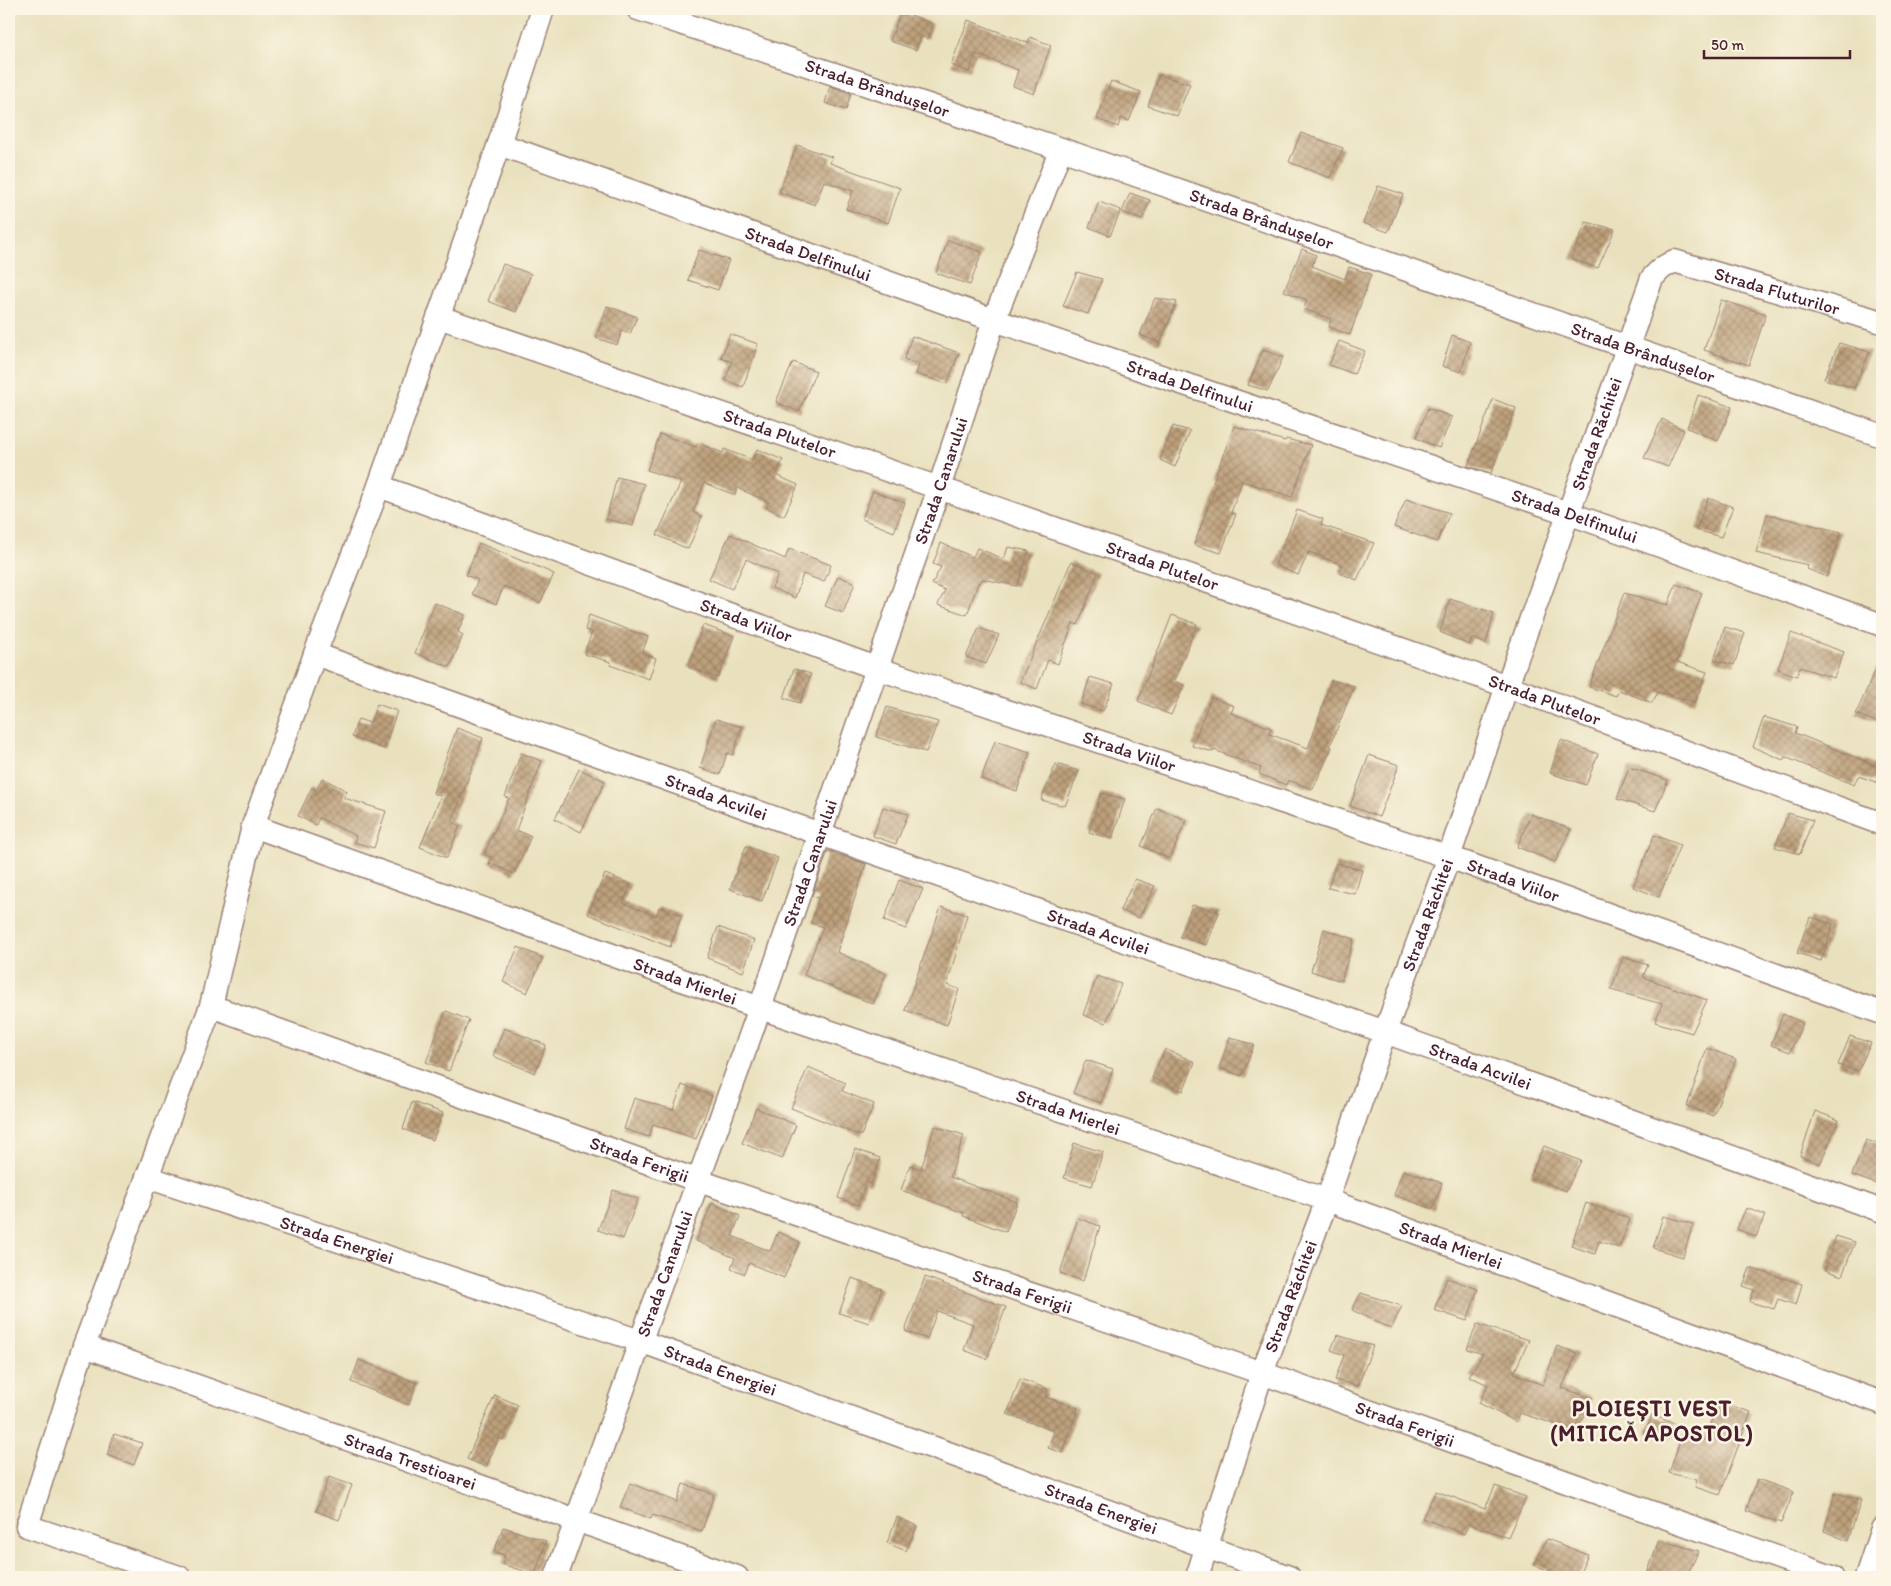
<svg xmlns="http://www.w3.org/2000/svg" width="1891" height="1586" font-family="Itim,sans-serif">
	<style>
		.building { fill: url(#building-cross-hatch) }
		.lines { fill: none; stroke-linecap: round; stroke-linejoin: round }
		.minor-casing { stroke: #9a8074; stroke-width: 25 }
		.minor { stroke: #fff; stroke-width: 22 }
		.labels { text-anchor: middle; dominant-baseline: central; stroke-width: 5; stroke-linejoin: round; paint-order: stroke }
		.street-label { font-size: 18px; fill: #4a1f2b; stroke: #fcf5e5 }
		.district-label { font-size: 22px; font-weight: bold; letter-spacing: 1px; fill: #4a1f2b; stroke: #fcf5e5 }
	</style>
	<defs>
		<pattern id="building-cross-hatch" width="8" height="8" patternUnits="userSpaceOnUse" patternTransform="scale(1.25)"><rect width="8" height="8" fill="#bea17b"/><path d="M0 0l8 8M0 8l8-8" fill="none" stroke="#9c8365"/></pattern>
	</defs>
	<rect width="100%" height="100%" fill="#fcf5e5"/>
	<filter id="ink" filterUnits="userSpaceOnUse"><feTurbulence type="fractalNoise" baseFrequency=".02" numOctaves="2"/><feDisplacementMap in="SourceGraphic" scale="10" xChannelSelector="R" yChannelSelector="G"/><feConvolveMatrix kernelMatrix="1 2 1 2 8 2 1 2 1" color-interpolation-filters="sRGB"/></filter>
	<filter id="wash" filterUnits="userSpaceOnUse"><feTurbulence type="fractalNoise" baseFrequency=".0096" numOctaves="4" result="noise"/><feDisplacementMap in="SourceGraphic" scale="20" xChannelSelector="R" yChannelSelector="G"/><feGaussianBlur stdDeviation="1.12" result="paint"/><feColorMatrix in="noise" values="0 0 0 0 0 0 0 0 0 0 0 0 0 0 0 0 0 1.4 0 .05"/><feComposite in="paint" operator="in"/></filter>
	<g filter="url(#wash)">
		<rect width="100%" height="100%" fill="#e9e1be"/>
		<g id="blocks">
			<g class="building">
				<path d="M901 11 933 24 928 39 921 36 916 50 890 41Z"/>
				<path d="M968 20 1028 43 1030 37 1051 45 1034 94 1013 86 1018 70 976 54 969 72 951 65Z"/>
				<path d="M1159 75 1190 84 1177 116 1148 106Z"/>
				<path d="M1111 81 1141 92 1129 121 1121 118 1118 127 1097 119Z"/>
				<path d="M830 86 851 93 846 110 825 103Z"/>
				<path d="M1301 133 1343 148 1330 178 1289 162Z"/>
				<path d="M797 145 832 157 830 163 900 188 888 223 846 209 853 191 824 181 815 205 779 192Z"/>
				<path d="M1378 186 1403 194 1388 232 1363 223Z"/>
				<path d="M1130 193 1150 200 1142 220 1122 212Z"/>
				<path d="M1099 202 1121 210 1110 236 1089 227Z"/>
				<path d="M1586 222 1615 229 1598 268 1571 259Z"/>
				<path d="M948 240 982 252 970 285 936 273Z"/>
				<path d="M1302 249 1316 255 1312 266 1345 279 1349 267 1371 274 1350 335 1329 327 1331 319 1304 309 1307 300 1284 291Z"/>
				<path d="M699 250 729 260 718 290 688 280Z"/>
				<path d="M503 264 531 274 516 312 488 301Z"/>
				<path d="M1077 272 1102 279 1088 314 1063 306Z"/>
				<path d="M1155 298 1177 302 1160 343 1140 335Z"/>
				<path d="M1721 300 1766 314 1749 365 1704 350Z"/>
				<path d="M607 306 637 317 630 334 622 331 617 345 596 338Z"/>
				<path d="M730 334 758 344 743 387 725 380 732 362 721 358Z"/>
				<path d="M1452 335 1470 342 1461 372 1442 366Z"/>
				<path d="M912 336 959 353 947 384 916 374 919 365 904 359Z"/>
				<path d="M1339 341 1365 351 1354 374 1329 365Z"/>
				<path d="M1839 343 1870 352 1854 388 1824 379Z"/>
				<path d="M1263 350 1283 357 1268 391 1248 385Z"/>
				<path d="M793 362 816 371 799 412 776 402Z"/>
				<path d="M1698 395 1732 407 1718 441 1687 428Z"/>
				<path d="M1493 399 1516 408 1491 473 1468 466Z"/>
				<path d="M1428 408 1452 417 1439 448 1416 438Z"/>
				<path d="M1662 419 1684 430 1668 467 1644 458Z"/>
				<path d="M1173 426 1190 431 1175 467 1160 460Z"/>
				<path d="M1234 426 1285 441 1286 439 1311 445 1292 497 1242 481 1231 513 1236 514 1221 553 1194 545 1217 483 1213 482Z"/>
				<path d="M660 434 696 447 698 443 723 453 724 449 752 460 757 449 783 460 776 475 798 485 784 516 766 507 769 502 737 488 735 495 704 483 693 512 702 517 688 549 657 535 681 482 647 470Z"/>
				<path d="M617 477 644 484 633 526 606 519Z"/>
				<path d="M873 491 905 503 894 532 862 519Z"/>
				<path d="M1708 498 1733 507 1721 537 1696 530Z"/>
				<path d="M1406 499 1450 513 1437 542 1394 527Z"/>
				<path d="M1297 510 1323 519 1321 525 1374 543 1357 580 1339 573 1342 565 1309 552 1298 575 1275 565Z"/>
				<path d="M1767 514 1841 532 1827 577 1807 569 1808 565 1756 553Z"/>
				<path d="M730 534 785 559 789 549 831 565 824 582 803 574 795 598 772 588 778 574 746 559 732 589 709 579Z"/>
				<path d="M479 543 527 563V562L554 574 540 603 504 586 496 604 472 594 478 580 466 575Z"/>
				<path d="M941 543 973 557 977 548 1004 559 1008 547 1029 551 1017 586 982 579 980 583H978L967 615 938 605 945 590 932 584 941 567 933 564Z"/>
				<path d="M1071 562 1098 573 1078 625 1073 623 1058 664 1048 660 1037 689 1020 682Z"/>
				<path d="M838 576 855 583 843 613 825 606Z"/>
				<path d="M1676 584 1702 593 1677 662 1707 672 1695 702 1658 692 1652 703 1619 690 1616 696 1589 687 1624 593 1668 605Z"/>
				<path d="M1450 599 1494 613 1486 644 1472 638 1469 645 1440 632Z"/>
				<path d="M435 603 465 615 458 632 463 635 450 667 415 653Z"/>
				<path d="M589 615 648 637 642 653 656 658 649 679 610 665 611 662 584 654 592 632 585 630Z"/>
				<path d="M1172 615 1197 624 1174 681 1184 685 1171 715 1138 701Z"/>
				<path d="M703 625 734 636 718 678 688 667Z"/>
				<path d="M1725 627 1745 633 1734 665 1714 660Z"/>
				<path d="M979 628 999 635 986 664 966 657Z"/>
				<path d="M1791 633 1844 652 1834 678 1800 667 1797 676 1778 669Z"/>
				<path d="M1882 655V724L1856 714Z"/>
				<path d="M794 669 811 674 800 703 784 698Z"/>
				<path d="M1090 677 1114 684 1103 711 1081 704Z"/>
				<path d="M1331 680 1354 686 1330 746 1332 747 1313 789 1288 780 1286 785 1259 774 1261 768 1214 750 1213 752 1192 746 1211 697 1234 706 1231 713 1271 728 1269 734 1308 748 1316 727Z"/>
				<path d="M377 704 397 711 384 749 352 737 358 719 370 723Z"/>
				<path d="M887 707 938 722 926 752 876 737Z"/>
				<path d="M1764 717 1797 727 1795 733 1882 768V784L1858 776 1854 785 1785 757 1783 760 1753 747Z"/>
				<path d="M716 719 742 727 733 755 727 753 720 775 700 768Z"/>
				<path d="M457 728 483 738 452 822 460 826 447 858 420 847 441 796 433 793Z"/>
				<path d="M1561 740 1598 754 1586 785 1550 773Z"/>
				<path d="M995 741 1030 752 1017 791 981 779Z"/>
				<path d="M521 753 542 761 516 830 531 836 514 874 489 863 492 858 484 854 509 798 505 797Z"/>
				<path d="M1369 755 1399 765 1379 817 1350 806Z"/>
				<path d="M1056 764 1079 771 1065 806 1041 800Z"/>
				<path d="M1629 767 1668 780 1655 811 1617 799Z"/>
				<path d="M579 769 605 781 581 832 555 819Z"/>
				<path d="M322 778 347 791 344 798 386 811 374 848 354 842 356 836 319 818 316 825 298 816 312 787 316 790Z"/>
				<path d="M1101 793 1125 799 1112 839 1089 832Z"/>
				<path d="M883 807 908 814 896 844 873 836Z"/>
				<path d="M1157 808 1186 820 1170 859 1141 846Z"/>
				<path d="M1788 813 1813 820 1800 854 1775 847Z"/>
				<path d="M1531 814 1571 829 1555 862 1517 847Z"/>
				<path d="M1654 835 1680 845 1659 897 1633 887Z"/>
				<path d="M746 846 778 858 762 901 730 889Z"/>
				<path d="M828 851 866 864 837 952 886 974 873 1004 804 975 823 927 811 923 819 898 812 896Z"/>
				<path d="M1336 863 1362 870 1355 894 1328 888Z"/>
				<path d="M605 874 631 884 623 903 656 916 659 907 682 915 670 947 588 914Z"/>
				<path d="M1135 879 1155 886 1139 918 1120 910Z"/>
				<path d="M899 880 923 889 906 929 884 921Z"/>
				<path d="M1192 905 1219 912 1207 945 1180 937Z"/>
				<path d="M941 907 967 915 947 985 959 989 947 1025 905 1010Z"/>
				<path d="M1810 917 1833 924 1821 961 1797 953Z"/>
				<path d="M718 927 754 940 743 972 707 958Z"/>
				<path d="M1324 929 1354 939 1341 981 1311 971Z"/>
				<path d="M518 947 543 958 527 993 503 982Z"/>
				<path d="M1623 957 1648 965 1643 977 1707 1000 1692 1033 1655 1022 1662 1004 1611 990Z"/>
				<path d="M1097 976 1121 984 1106 1023 1083 1015Z"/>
				<path d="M446 1011 469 1020 449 1071 426 1062Z"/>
				<path d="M1783 1014 1803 1023 1790 1052 1771 1045Z"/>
				<path d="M504 1028 546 1045 535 1073 493 1056Z"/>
				<path d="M1850 1036 1871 1043 1858 1071 1838 1065Z"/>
				<path d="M1230 1037 1254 1045 1242 1076 1219 1068Z"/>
				<path d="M1707 1048 1736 1059 1713 1116 1687 1106Z"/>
				<path d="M1165 1049 1195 1062 1183 1091 1152 1078Z"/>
				<path d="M1086 1060 1113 1069 1101 1103 1073 1093Z"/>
				<path d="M808 1067 846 1083 842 1091 874 1104 861 1136 791 1108Z"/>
				<path d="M682 1085 712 1096 696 1139 653 1124 649 1137 624 1129 634 1098 673 1110Z"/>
				<path d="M412 1102 443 1113 433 1140 403 1129Z"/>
				<path d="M756 1108 796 1125 782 1159 742 1143Z"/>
				<path d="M1815 1111 1839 1120 1820 1164 1800 1156Z"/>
				<path d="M935 1126 964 1135 950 1177 1017 1202 1006 1232 963 1216 964 1213 901 1190 910 1165 921 1169Z"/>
				<path d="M1866 1140 1882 1145V1186L1852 1175Z"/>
				<path d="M1074 1143 1103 1152 1092 1186 1064 1178Z"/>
				<path d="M1544 1146 1581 1161 1566 1191 1530 1176Z"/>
				<path d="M855 1149 880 1158 871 1184 866 1182 858 1205 838 1198Z"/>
				<path d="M1403 1170 1442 1183 1433 1209 1394 1195Z"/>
				<path d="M613 1190 638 1199 623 1239 598 1230Z"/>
				<path d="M712 1203 740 1216 732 1236 770 1251 778 1232 800 1242 784 1278 749 1263 745 1274 731 1268 735 1258 696 1241Z"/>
				<path d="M1586 1203 1630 1219 1619 1248 1599 1241 1595 1254 1571 1246Z"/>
				<path d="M1746 1208 1765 1215 1756 1237 1737 1229Z"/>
				<path d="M1663 1216 1693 1224 1683 1257 1653 1248Z"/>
				<path d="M1078 1218 1100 1226 1083 1281 1060 1273Z"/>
				<path d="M1836 1236 1855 1242 1842 1276 1825 1270Z"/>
				<path d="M1750 1268 1802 1284 1796 1305 1778 1299 1774 1309 1750 1302 1754 1290 1743 1286Z"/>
				<path d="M925 1277 1006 1307 987 1359 964 1350 973 1324 937 1311 927 1339 905 1331Z"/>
				<path d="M852 1278 882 1289 869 1323 839 1313Z"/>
				<path d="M1447 1278 1478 1289 1467 1321 1434 1310Z"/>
				<path d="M1361 1293 1402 1306 1391 1329 1352 1310Z"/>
				<path d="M1477 1324 1529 1340 1514 1373 1543 1385 1557 1346 1577 1353 1562 1388 1592 1398 1577 1431 1519 1413 1516 1422 1479 1403 1488 1385 1469 1376 1483 1354 1467 1349Z"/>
				<path d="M1337 1335 1373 1346 1358 1386 1335 1380 1344 1355 1331 1350Z"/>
				<path d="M359 1360 417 1383 409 1405 351 1382Z"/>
				<path d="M1020 1379 1048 1389 1045 1397 1078 1408 1063 1453 1048 1448 1054 1431 1007 1414Z"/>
				<path d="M495 1395 518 1405 503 1440 499 1438 486 1467 467 1459Z"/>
				<path d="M1719 1402 1751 1412 1720 1495 1695 1487 1697 1480 1669 1473 1682 1435 1703 1441Z"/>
				<path d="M1652 1415 1675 1424 1669 1439 1646 1432Z"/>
				<path d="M114 1434 142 1443 134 1465 107 1455Z"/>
				<path d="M329 1477 352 1485 339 1520 316 1511Z"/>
				<path d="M1757 1479 1794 1492 1781 1523 1746 1511Z"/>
				<path d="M630 1483 677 1502 683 1484 714 1494 702 1531 652 1515 651 1519 620 1507Z"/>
				<path d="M1495 1486 1526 1497 1508 1537 1469 1524 1464 1534 1422 1518 1436 1491 1485 1509Z"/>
				<path d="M1835 1493 1861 1500 1848 1541 1824 1531Z"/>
				<path d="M897 1517 917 1526 906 1551 887 1543Z"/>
				<path d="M503 1527 546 1541 535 1575 502 1564 505 1555 494 1552Z"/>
				<path d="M1547 1539 1588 1555 1578 1577H1567L1534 1565Z"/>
				<path d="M1659 1540 1699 1551 1686 1577H1646Z"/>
			</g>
		</g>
	</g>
	<g filter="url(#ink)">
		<use href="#blocks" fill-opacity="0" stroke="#9a8074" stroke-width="1"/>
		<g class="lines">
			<g class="minor-casing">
				<g id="minor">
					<path id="s1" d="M638 9 1061 149 1882 436"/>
					<path id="s2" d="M499 144 994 320 1568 513 1882 625"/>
					<path id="s3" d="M439 317 939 488 1507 686 1882 824"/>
					<path id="s4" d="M379 486 876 668 1449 857 1882 1013"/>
					<path id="s5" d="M315 654 820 834 1385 1032 1882 1211"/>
					<path id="s6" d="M253 826 760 1008 1327 1200 1882 1403"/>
					<path id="s7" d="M211 1006 699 1181 1262 1373 1832 1577"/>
					<path id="s8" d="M147 1177 640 1341 1289 1577"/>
					<path id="s9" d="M84 1346 737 1577"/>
					<path d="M179 1577 27 1526 84 1346 211 1006 253 826 315 654 379 486 499 144 543 9"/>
					<path id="s10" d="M556 1577 760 1008 939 488 994 320 1061 149"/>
					<path id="s11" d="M1197 1577 1262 1373 1327 1200 1385 1032 1449 857 1507 686 1652 278 1662 268 1674 261 1882 322"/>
					<path d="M1866 1577 1882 1529"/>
				</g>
			</g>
			<use href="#minor" class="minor"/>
		</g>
	</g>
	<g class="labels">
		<g class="street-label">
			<text stroke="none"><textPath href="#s1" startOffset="252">Strada Brândușelor</textPath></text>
			<text stroke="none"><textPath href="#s1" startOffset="658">Strada Brândușelor</textPath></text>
			<text stroke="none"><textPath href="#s2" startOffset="328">Strada Delfinului</textPath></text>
			<text stroke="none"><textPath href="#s11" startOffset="1512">Strada Fluturilor</textPath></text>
			<text stroke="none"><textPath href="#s1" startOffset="1062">Strada Brândușelor</textPath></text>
			<text stroke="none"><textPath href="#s2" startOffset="732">Strada Delfinului</textPath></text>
			<text stroke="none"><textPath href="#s3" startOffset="360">Strada Plutelor</textPath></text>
			<text stroke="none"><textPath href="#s11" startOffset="1211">Strada Răchitei</textPath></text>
			<text stroke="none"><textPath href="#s10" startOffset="1162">Strada Canarului</textPath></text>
			<text stroke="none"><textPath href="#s2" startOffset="1138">Strada Delfinului</textPath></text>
			<text stroke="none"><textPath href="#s3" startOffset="765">Strada Plutelor</textPath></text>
			<text stroke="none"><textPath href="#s4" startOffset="391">Strada Viilor</textPath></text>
			<text stroke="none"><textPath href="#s3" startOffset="1170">Strada Plutelor</textPath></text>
			<text stroke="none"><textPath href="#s4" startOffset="796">Strada Viilor</textPath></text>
			<text stroke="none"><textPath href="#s5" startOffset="426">Strada Acvilei</textPath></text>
			<text stroke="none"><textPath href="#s10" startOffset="758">Strada Canarului</textPath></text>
			<text stroke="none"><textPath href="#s4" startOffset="1201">Strada Viilor</textPath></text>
			<text stroke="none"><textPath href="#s11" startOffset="701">Strada Răchitei</textPath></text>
			<text stroke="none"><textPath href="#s5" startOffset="831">Strada Acvilei</textPath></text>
			<text stroke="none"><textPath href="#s6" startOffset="459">Strada Mierlei</textPath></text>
			<text stroke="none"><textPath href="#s5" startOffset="1236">Strada Acvilei</textPath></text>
			<text stroke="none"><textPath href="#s6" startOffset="864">Strada Mierlei</textPath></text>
			<text stroke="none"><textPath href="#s7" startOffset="455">Strada Ferigii</textPath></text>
			<text stroke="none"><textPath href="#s8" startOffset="200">Strada Energiei</textPath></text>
			<text stroke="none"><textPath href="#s6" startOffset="1269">Strada Mierlei</textPath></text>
			<text stroke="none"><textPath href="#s10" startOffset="322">Strada Canarului</textPath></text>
			<text stroke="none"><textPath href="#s7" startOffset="860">Strada Ferigii</textPath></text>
			<text stroke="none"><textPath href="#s11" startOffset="296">Strada Răchitei</textPath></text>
			<text stroke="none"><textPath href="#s8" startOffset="605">Strada Energiei</textPath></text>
			<text stroke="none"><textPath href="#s7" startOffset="1265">Strada Ferigii</textPath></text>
			<text stroke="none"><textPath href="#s9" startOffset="346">Strada Trestioarei</textPath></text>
			<text stroke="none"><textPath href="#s8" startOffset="1010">Strada Energiei</textPath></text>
		</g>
		<g class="district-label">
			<text x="1652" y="1408">PLOIEȘTI VEST<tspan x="1652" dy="25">(MITICĂ APOSTOL)</tspan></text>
		</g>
	</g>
	<rect width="1891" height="1586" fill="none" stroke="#fcf5e5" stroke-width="30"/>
	<path d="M1704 50v8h146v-8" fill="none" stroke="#4a1f2b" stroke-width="2.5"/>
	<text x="1711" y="50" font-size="15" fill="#4a1f2b" stroke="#fcf5e5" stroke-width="4" paint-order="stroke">50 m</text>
</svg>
